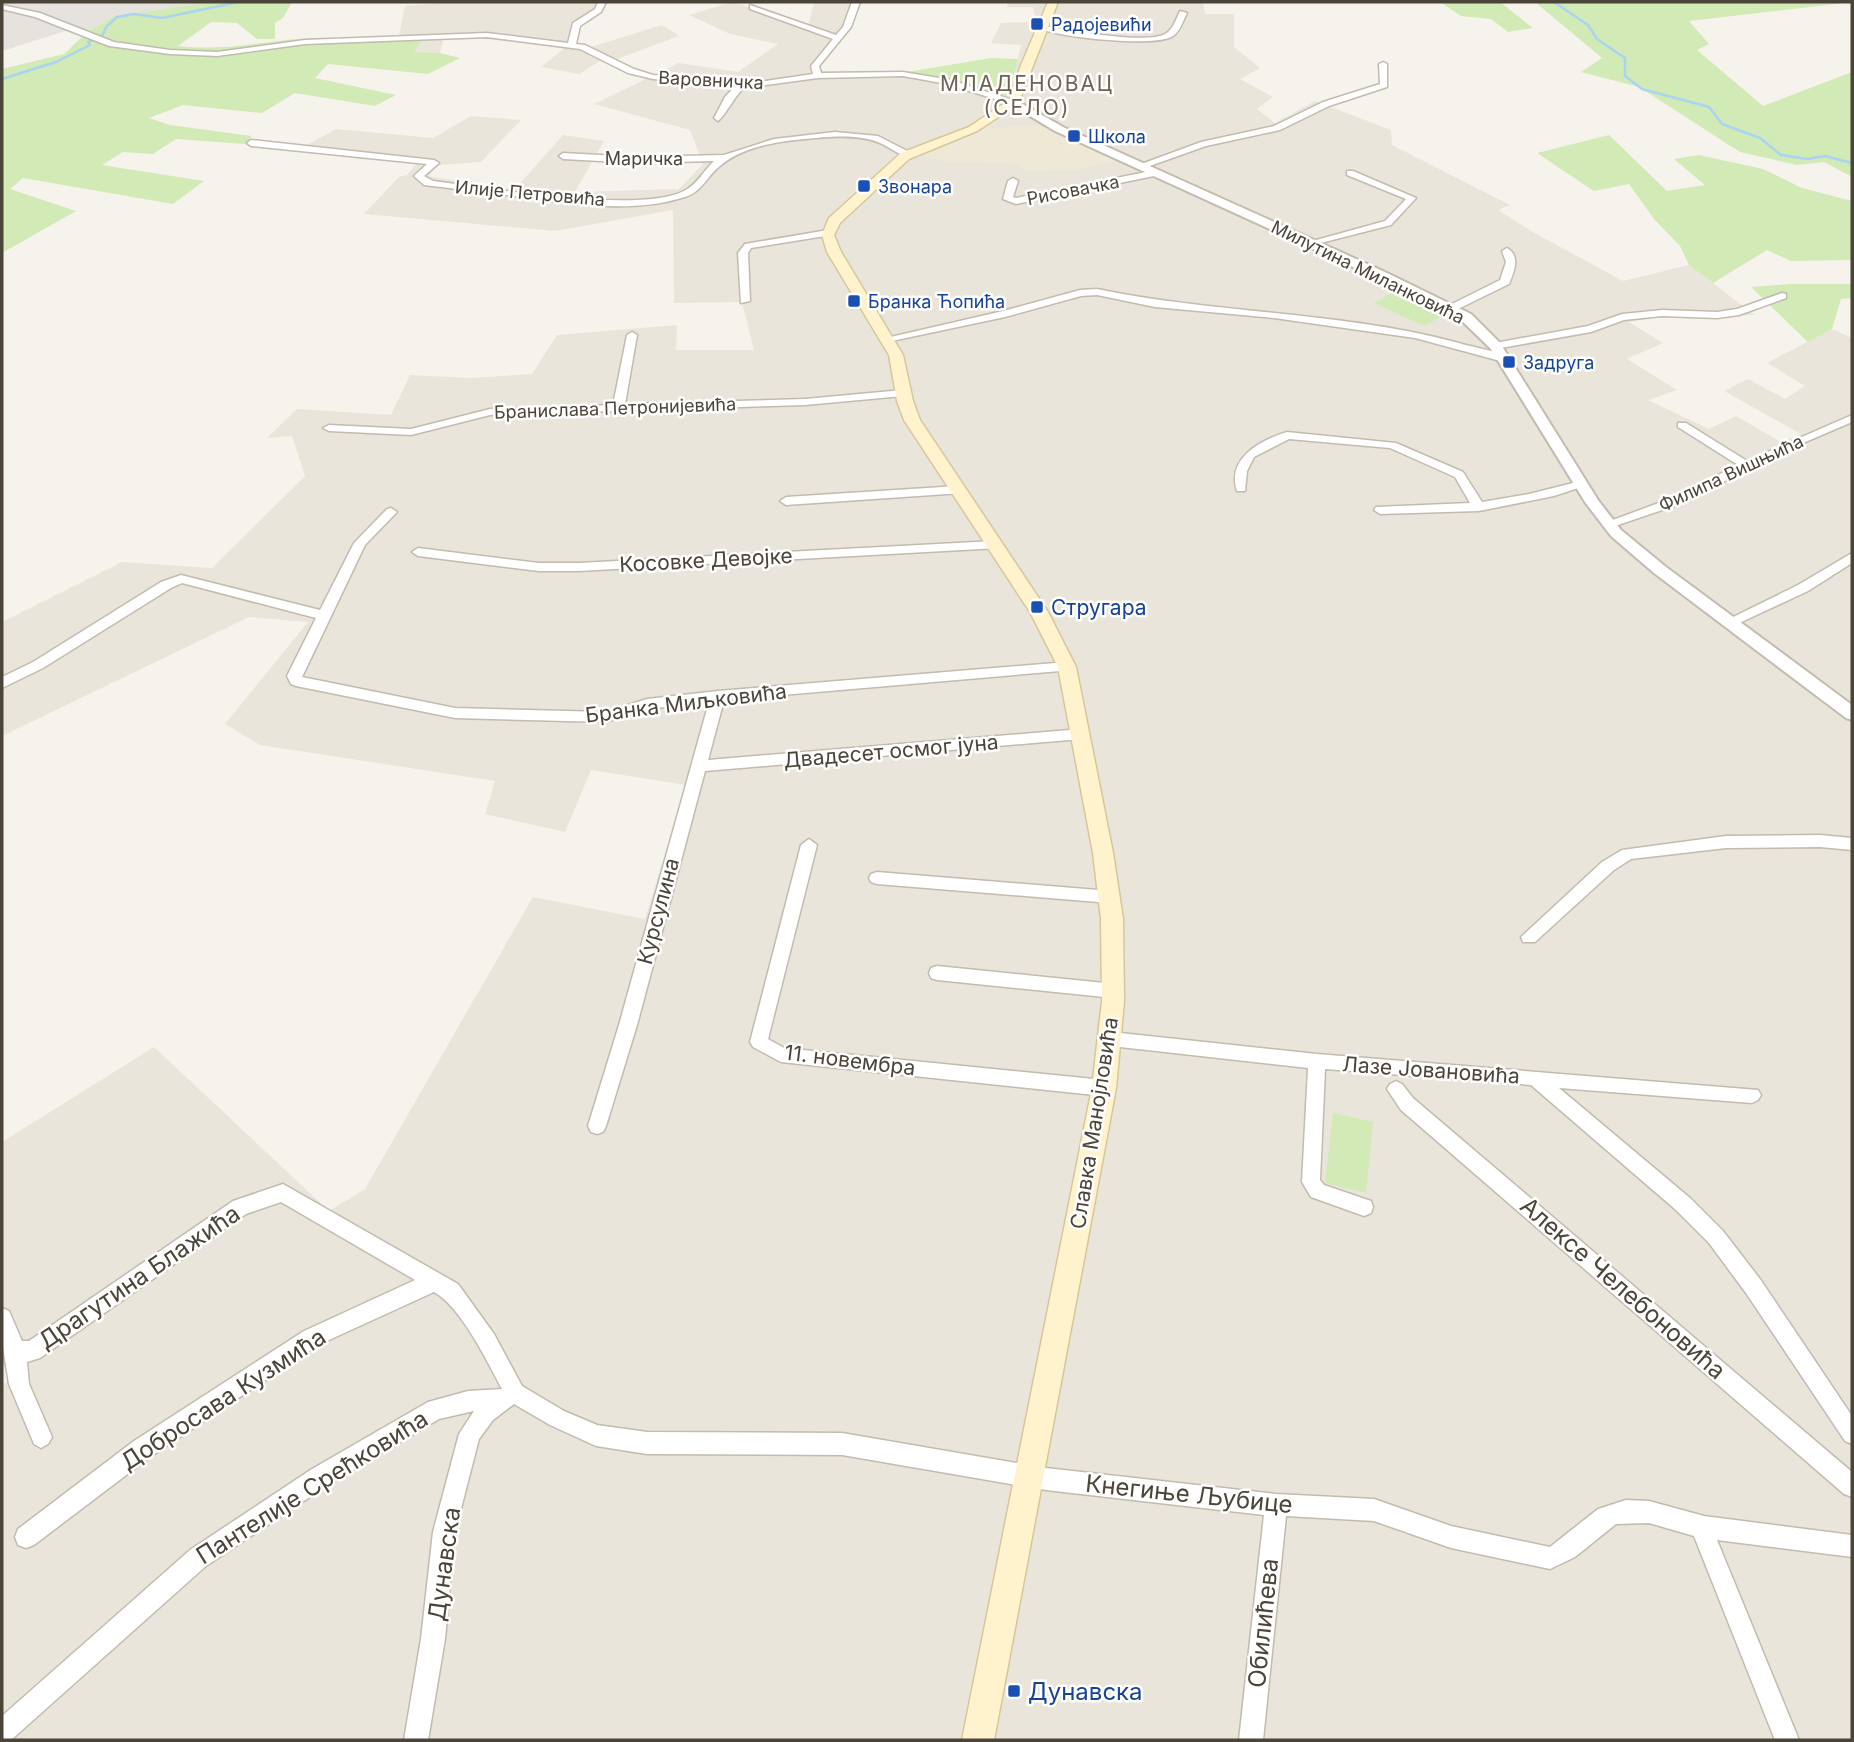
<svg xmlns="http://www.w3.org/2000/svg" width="1854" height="1742" font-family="Inter,sans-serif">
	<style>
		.residential { fill: #eae5da }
		.industrial { fill: #e6e2dd }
		.education { fill: #efe8d6 }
		.green { fill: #d2eab5 }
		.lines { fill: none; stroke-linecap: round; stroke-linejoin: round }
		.stream { stroke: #a9d4f2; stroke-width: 2.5 }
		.minor-casing { stroke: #c2bbae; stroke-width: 3 }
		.tertiary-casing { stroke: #c2bbae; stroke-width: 4 }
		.secondary-casing { stroke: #d6c79b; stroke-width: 3 }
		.minor { fill: #fff; fill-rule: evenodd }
		.tertiary { fill: #fff; fill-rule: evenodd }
		.secondary { fill: #fff3cd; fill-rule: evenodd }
		.transit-dot { fill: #1a4fb4; stroke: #fff; stroke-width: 2.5 }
		.labels { text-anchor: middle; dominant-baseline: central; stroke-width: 5; stroke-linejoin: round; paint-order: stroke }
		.far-transit-label { font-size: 18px; fill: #164399; stroke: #fff; text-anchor: start }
		.far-street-label { font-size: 18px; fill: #4b4439; stroke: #fff }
		.far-quarter-label { font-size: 21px; letter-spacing: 2px; fill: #6e6250; stroke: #fff }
		.street-label { font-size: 21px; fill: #4b4439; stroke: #fff }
		.transit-label { font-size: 21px; fill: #164399; stroke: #fff; text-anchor: start }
		.near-street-label { font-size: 24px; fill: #4b4439; stroke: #fff }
		.near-transit-label { font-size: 24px; fill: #164399; stroke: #fff; text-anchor: start }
	</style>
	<rect width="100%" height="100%" fill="#f6f3ec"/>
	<g class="residential">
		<path d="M453 2H603L604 7 580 24 576 45 588 48 662 25 679 36 609 62 600 61 579 74 541 67 566 47 483 39 443 40 440 53 414 52 420 42 398 41 405 6Z"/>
		<path d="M732 2 809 24 814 2H852L845 25 814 59 815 75 842 79 897 74 926 78 1003 103 1008 99 1021 45 991 43 1001 23 1036 22 1033 7H1007L1008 2H1203L1205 14H1234V47L1260 68 1240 79 1273 97 1257 109 1275 123 1315 101 1391 130 1392 145 1510 205 1498 210 1533 232 1623 281 1689 265 1755 315 1650 318 1629 322 1663 343 1627 359 1677 390 1648 400 1709 429 1736 416 1781 442 1801 434 1724 391 1748 379 1785 399 1805 386 1767 363 1832 329 1852 338V1740H2V1385L11 1379 2 1362V1142L154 1047 329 1211 365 1189 533 897 645 919 686 785 591 770 565 832 485 814 495 781 260 745 225 724 308 622 249 617 2 736V622L122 562 212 568 305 476 292 436 267 438 297 409 391 415 410 375 472 378 532 374 557 335 677 325 676 350H754L742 302 674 303 673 210 555 231 364 214 399 177 407 175 418 162 296 151 336 129 433 138 471 116 521 120 481 162 438 165 428 176 514 190 563 135 604 141 575 192 679 189 703 164 690 130 594 104 679 63 738 72 778 44 730 34 689 15Z"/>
	</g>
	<path class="industrial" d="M2 2H205L207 3 116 16 87 32 75 28 2 51Z"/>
	<path class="education" d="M1044 125 1116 161 1079 169 1029 171 1012 163 942 161 916 154 979 129Z"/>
	<g class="green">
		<path d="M212 2H292L283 18 275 23V39H257L237 23 211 22 178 46C222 51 254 43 296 39 338 35 379 41 421 41L414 52 440 53 460 58 428 74 328 64 315 78 396 95 375 106 295 93 262 113 183 105 149 118 170 125 252 136 245 144 176 139 153 154 123 152 102 165 204 181 173 204 23 178 10 189 76 211 2 253V69L64 54 87 32 115 16Z"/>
		<path d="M1440 2H1500L1533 28 1508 32 1491 19 1461 16Z"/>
		<path d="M1535 2H1852L1689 21 1709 44 1697 50 1763 106 1852 72V177L1824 162 1797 165 1740 152 1639 87 1581 72 1602 58Z"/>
		<path d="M991 58 1018 59 1008 99 935 77 901 73Z"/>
		<path d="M1609 135 1667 191 1705 185 1674 159 1699 155 1763 169 1802 188 1852 201V260L1791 261 1767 250 1713 283 1689 265 1680 246 1654 219 1629 184 1594 191 1537 153Z"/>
		<path d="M1790 284H1852V298L1841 299 1832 329 1808 342 1751 287Z"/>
		<path d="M1398 290 1448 313 1424 326 1374 303Z"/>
		<path d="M1333 1113 1373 1122 1366 1193 1325 1183Z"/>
	</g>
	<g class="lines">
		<g class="stream">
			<path d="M1554 2 1588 25 1597 39 1625 58V76L1642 89 1709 107 1722 124 1760 138 1781 155 1808 159 1825 156 1852 163"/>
			<path d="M2 79 56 62 90 45 88 42 102 36 107 26 117 17 134 14 162 18 239 2"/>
		</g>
		<g class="minor-casing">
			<g id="minor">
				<path d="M598 2H606L601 12 580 26 576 44 585 45 634 69 653 75 758 82 813 74 811 66 833 39 750 9V5L836 35 843 27 852 2H860L851 27 819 66 821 73 903 72 951 80 1018 102 1014 105 947 84 903 76 818 78 758 86H745C735 96 726 114 718 121L714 118 725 97 736 85 653 79 628 73 580 49 487 37 305 44 217 56 170 54 109 46 35 17 2 9V5L40 13 114 42 170 50 217 52 305 40 487 33 568 43 573 23 595 9Z"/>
				<path d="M1180 11 1187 13C1183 21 1180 31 1173 36 1156 48 1056 37 1038 28L1042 26C1068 29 1143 45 1165 34 1173 30 1176 19 1180 11Z"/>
				<path d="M1383 62 1387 64V87L1329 106 1280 130 1206 146 1144 168 1136 166 1201 142 1274 126 1323 102 1380 84 1379 64Z"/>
				<path d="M835 132 878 136 913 154C904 160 890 147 880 143 861 135 837 136 817 138 786 140 744 145 720 166 707 176 702 192 685 197 626 216 557 201 498 194 474 191 449 188 424 185L414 176 427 164 251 146 247 143 251 140 434 160 439 163 424 176 433 181C487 188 639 214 684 191 697 185 704 170 714 161L638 163 563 159 559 156 563 153 638 157 724 155 774 139Z"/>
				<path d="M1156 170 1161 173 1159 175 1016 204 1003 199 1008 181 1013 178 1018 181 1013 197 1016 198Z"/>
				<path d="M1347 171H1353L1416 198 1391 225 1309 246V242L1385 221 1406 199 1347 175Z"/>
				<path d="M828 230 831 231V235L751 248 748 253 750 301 741 303 738 253 745 244Z"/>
				<path d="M1507 248C1521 256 1514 272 1509 284L1456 310H1448V306L1500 280 1506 262 1502 251Z"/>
				<path d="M1097 289C1217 314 1341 311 1459 343 1474 348 1497 350 1509 359L1504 362 1415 338 1274 318 1155 307 1097 295 1081 296 1005 317 887 342 882 339 1003 311 1080 290Z"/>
				<path d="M1782 293 1786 294V298L1739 315 1717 318 1662 316 1624 320 1591 332 1495 349 1490 346 1495 343 1588 326 1622 314 1662 310 1717 312 1737 309Z"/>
				<path d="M632 332 637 335 625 404 805 399 903 390 909 393 903 396 805 405 490 415 411 435 329 431 323 428 329 425 411 429 490 409 613 405 627 335Z"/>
				<path d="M1852 415V422L1782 452 1680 504 1612 527H1604L1602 524 1672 498 1738 465 1678 427V423H1686L1747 461Z"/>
				<path d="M1287 432 1396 443 1463 472 1482 502 1529 494 1581 481 1587 485 1554 496 1479 511 1380 514 1374 510 1376 507 1470 503 1455 477 1390 448 1289 439 1254 457 1247 471 1245 491H1237C1226 458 1261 440 1287 432Z"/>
				<path d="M958 486 962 487V493L786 505 780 501 786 497Z"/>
				<path d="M391 508 397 512 365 545 302 677 455 708 606 712 647 699 718 691 1067 662 1072 664 1074 667 1072 670 724 700 708 760 1081 729 1088 734 1081 739 705 771 637 1025 606 1126 603 1132 597 1134 591 1132 588 1126 619 1025 709 702 648 709 606 722 455 718 296 686 291 684 287 676 316 618 182 583 171 588 43 668 2 688V677L33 662 161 582 181 575 320 610 354 543 387 509Z"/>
				<path d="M995 541 999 542V548L579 571H539L418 556 412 552 418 548 539 563H579Z"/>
				<path d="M1852 553V563L1808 591 1735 625H1725L1723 622 1798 585Z"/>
				<path d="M1820 835 1852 838V850L1820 847 1726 848 1631 859 1614 870 1535 942H1523L1521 937 1602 862 1622 850 1726 836Z"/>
				<path d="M809 839 817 845 768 1039 784 1048 1104 1080 1110 1083 1113 1088 1110 1093 1104 1096 781 1062 753 1047 750 1042 801 845Z"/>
				<path d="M877 872 1110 891 1116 893 1118 897 1116 901 1110 903 877 884 871 882 869 878 871 874Z"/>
				<path d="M937 966 1114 984 1120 986 1122 991 1120 996 1114 998 937 980 931 978 929 973 931 968Z"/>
				<path d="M1111 1032 1317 1054 1758 1090 1761 1095 1758 1100 1752 1103 1559 1088 1690 1198 1723 1231 1760 1279 1852 1416V1444L1845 1441 1746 1293 1709 1243 1676 1210 1531 1085 1325 1069 1320 1180 1324 1185 1371 1201 1373 1207 1371 1213 1364 1216 1311 1197 1302 1182 1308 1068 1111 1046 1105 1044 1102 1039 1105 1034Z"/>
				<path d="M1396 1081 1402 1084 1413 1098 1852 1472V1497L1844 1494 1401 1110 1387 1089 1390 1084Z"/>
				<path d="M283 1184 458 1284 494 1334 522 1386 564 1411 597 1425 647 1432 842 1433 1046 1468 1276 1494 1374 1499 1451 1526 1550 1547 1598 1509 1626 1500 1649 1501 1704 1516 1852 1535V1557L1717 1540 1799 1740H1775L1694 1536 1649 1523 1616 1524 1575 1557 1550 1569 1451 1548 1374 1521 1286 1516 1263 1740H1239L1264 1515 1046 1490 842 1455 647 1454 596 1446 550 1425 514 1404 493 1420 479 1439 455 1532 445 1639 428 1740H404L421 1639 433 1532 459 1434 474 1411 439 1419 328 1485 206 1566 11 1740H2V1716L190 1550 312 1469 428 1402 468 1391 502 1389C487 1361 461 1307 434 1292L318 1345 150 1457 34 1545 26 1548 18 1545 15 1537 18 1529 134 1441 304 1331 415 1280 281 1202 246 1214 40 1358 27 1362 29 1384 52 1437 48 1444 41 1448 34 1444 9 1384 2 1341V1308L9 1311 22 1341H29L233 1201Z"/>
			</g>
		</g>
		<g class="tertiary-casing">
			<path id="tertiary" d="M1014 99 1063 127 1385 272 1471 314 1500 343 1598 500 1621 530 1666 567 1852 705V720L1846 718 1654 573 1611 536 1585 502 1490 348 1461 320 1377 278 1055 131 1010 104 1009 102Z"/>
		</g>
		<g class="secondary-casing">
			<path id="secondary" d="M1048 2H1058L1018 104 977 131 909 159 840 223 834 235 841 252 903 355 913 401 920 420 1048 612 1076 667 1113 853 1123 919 1124 1001 1116 1088 994 1740H962L1092 1088 1102 1001 1101 919 1093 853 1058 667 1030 612 904 420 897 401 889 355 827 252 822 235 829 218 901 153 969 127 1009 100 1021 65Z"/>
		</g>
		<use href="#minor" class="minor"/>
		<use href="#tertiary" class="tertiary"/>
		<use href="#secondary" class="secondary"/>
	</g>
	<g class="transit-dot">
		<rect x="1030" y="17" width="14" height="14" rx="3.5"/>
		<rect x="1067" y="129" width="14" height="14" rx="3.5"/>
		<rect x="857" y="179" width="14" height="14" rx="3.5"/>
		<rect x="847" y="294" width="14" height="14" rx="3.5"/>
		<rect x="1502" y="355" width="14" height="14" rx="3.5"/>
		<rect x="1030" y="600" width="14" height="14" rx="3.5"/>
		<rect x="1007" y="1684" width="14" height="14" rx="3.5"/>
	</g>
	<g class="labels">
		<g class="far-transit-label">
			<text x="1051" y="24">Радојевићи</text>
			<text x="1088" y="136">Школа</text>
			<text x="878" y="186">Звонара</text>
			<text x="868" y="301">Бранка Ћопића</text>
			<text x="1523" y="362">Задруга</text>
		</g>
		<g class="far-street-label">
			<text transform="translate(711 80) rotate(3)">Варовничка</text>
			<text x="644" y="158">Маричка</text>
			<text transform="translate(1073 190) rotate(-11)">Рисовачка</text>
			<text transform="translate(530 193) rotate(5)">Илије Петровића</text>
			<text transform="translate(1368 272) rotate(26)">Милутина Миланковића</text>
			<text transform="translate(615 408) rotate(-2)">Бранислава Петронијевића</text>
			<text transform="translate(1731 473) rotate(-25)">Филипа Вишњића</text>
		</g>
		<g class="far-quarter-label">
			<text x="1027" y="83">МЛАДЕНОВАЦ<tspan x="1027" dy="24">(СЕЛО)</tspan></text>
		</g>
		<g class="street-label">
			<text transform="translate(706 560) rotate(-3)">Косовке Девојке</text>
			<text transform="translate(686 703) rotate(-7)">Бранка Миљковића</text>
			<text transform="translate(891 751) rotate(-5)">Двадесет осмог јуна</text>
			<text transform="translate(658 911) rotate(-75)">Курсулина</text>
			<text transform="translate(850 1060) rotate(7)">11. новембра</text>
			<text transform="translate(1431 1070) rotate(4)">Лазе Јовановића</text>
			<text transform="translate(1094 1123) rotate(-81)">Славка Манојловића</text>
		</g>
		<g class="transit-label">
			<text x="1051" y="607">Стругара</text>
		</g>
		<g class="near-street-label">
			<text transform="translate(139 1277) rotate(-34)">Драгутина Блажића</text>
			<text transform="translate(1623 1288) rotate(41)">Алексе Челебоновића</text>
			<text transform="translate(223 1399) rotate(-33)">Добросава Кузмића</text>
			<text transform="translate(312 1487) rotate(-32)">Пантелије Срећковића</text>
			<text transform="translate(1189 1494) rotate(6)">Кнегиње Љубице</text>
			<text transform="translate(444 1564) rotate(-82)">Дунавска</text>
			<text transform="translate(1263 1623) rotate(-84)">Обилићева</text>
		</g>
		<g class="near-transit-label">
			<text x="1028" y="1691">Дунавска</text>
		</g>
	</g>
	<rect width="1854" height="1742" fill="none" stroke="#4b4439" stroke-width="7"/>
</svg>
